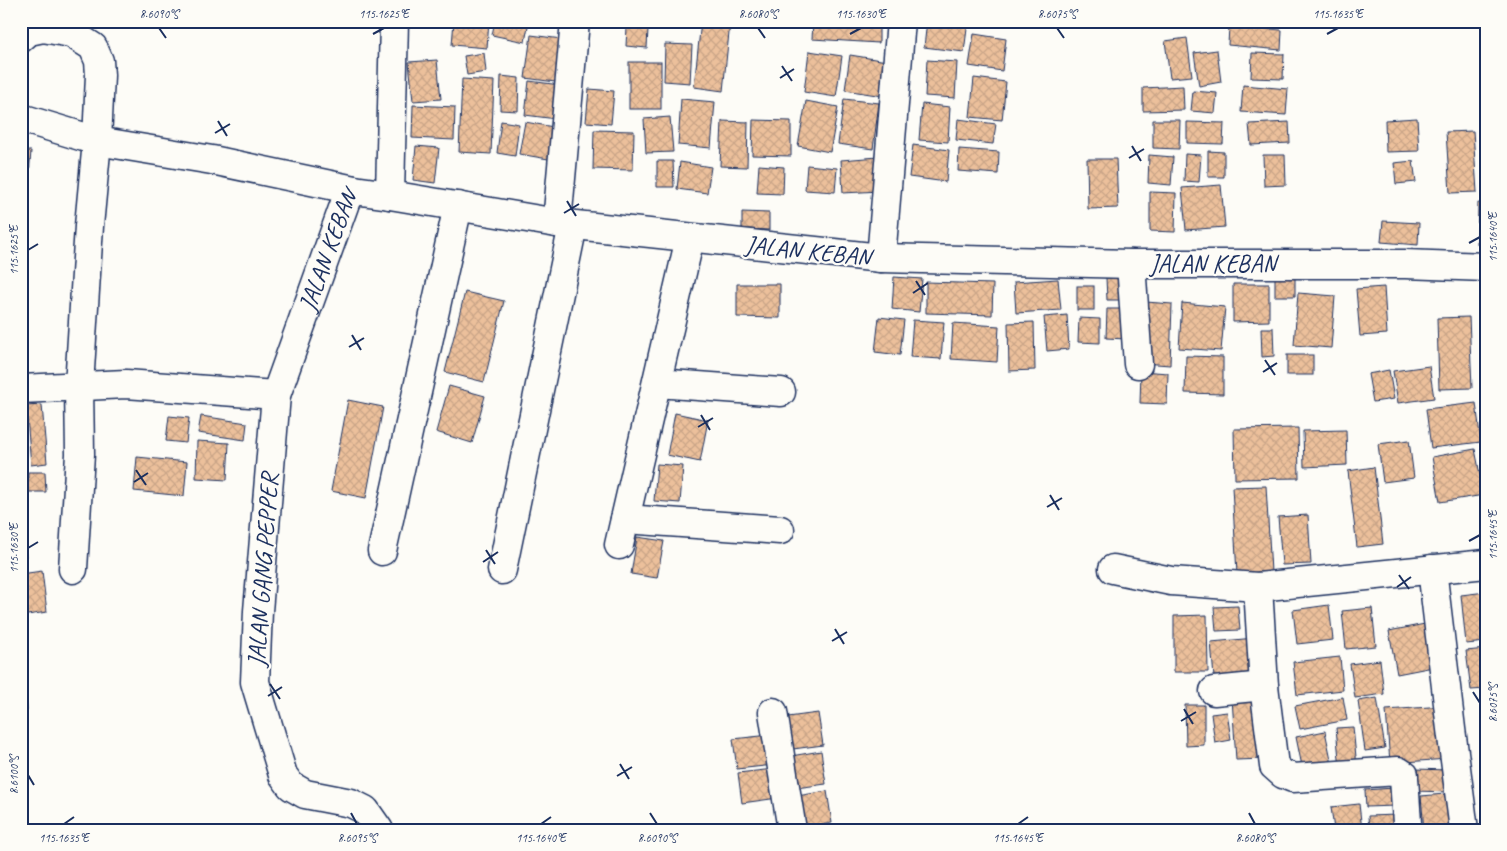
<svg xmlns="http://www.w3.org/2000/svg" width="1507" height="851" font-family="Caveat,sans-serif">
	<style>
		.building { fill: url(#building-cross-hatch); stroke: #1b2f5e }
		.lines { fill: none; stroke-linecap: round; stroke-linejoin: round }
		.street-casing { stroke: #1b2f5e; stroke-width: 31 }
		.street { stroke: #fdfcf7; stroke-width: 28 }
		.ticks { fill: none; stroke: #1b2f5e; stroke-width: 2 }
		.labels { text-anchor: middle; dominant-baseline: central; stroke-width: 4.5; stroke-linejoin: round; paint-order: stroke }
		.street-label { font-size: 25px; fill: #1b2f5e; stroke: #fdfcf7 }
		.neatline { fill: none; stroke: #1b2f5e; stroke-width: 2 }
		.ticks-label { font-size: 12px; text-anchor: middle; fill: #1b2f5e }
	</style>
	<defs>
		<pattern id="building-cross-hatch" width="8" height="8" patternUnits="userSpaceOnUse" patternTransform="scale(1.25)"><rect width="8" height="8" fill="#ecc09b"/><path d="M0 0l8 8M0 8l8-8" fill="none" stroke="#caa588"/></pattern>
	</defs>
	<rect width="100%" height="100%" fill="#fdfcf7"/>
	<filter id="ink" filterUnits="userSpaceOnUse"><feTurbulence type="fractalNoise" baseFrequency=".02" numOctaves="2"/><feDisplacementMap in="SourceGraphic" scale="10" xChannelSelector="R" yChannelSelector="G"/><feConvolveMatrix kernelMatrix="1 2 1 2 8 2 1 2 1" color-interpolation-filters="sRGB"/></filter>
	<g filter="url(#ink)">
		<g class="building">
			<path d="M454 21H489L487 48 452 45Z"/>
			<path d="M495 21H529L525 42 492 35Z"/>
			<path d="M547 21H569L568 30 546 25Z"/>
			<path d="M701 21 730 23 723 91 694 87Z"/>
			<path d="M813 21H879V43L812 39Z"/>
			<path d="M927 21H968L964 52 924 47Z"/>
			<path d="M1229 26 1282 30 1281 50 1228 45Z"/>
			<path d="M627 27 648 29 647 48 626 46Z"/>
			<path d="M974 34 1006 39 1002 71 969 66Z"/>
			<path d="M531 35 569 40 563 83 525 78Z"/>
			<path d="M1187 38 1192 76 1170 78 1165 41Z"/>
			<path d="M665 44 692 45 690 83 664 81Z"/>
			<path d="M1217 50 1221 82 1199 86 1194 53Z"/>
			<path d="M809 51 842 56 836 97 804 92Z"/>
			<path d="M484 53 486 72 467 75 464 56Z"/>
			<path d="M1252 53 1284 54 1283 79 1251 78Z"/>
			<path d="M850 55 887 61 883 96 845 90Z"/>
			<path d="M437 60 441 99 413 101 409 62Z"/>
			<path d="M927 60 957 62 955 98 925 96Z"/>
			<rect x="629" y="62" width="32" height="47"/>
			<path d="M501 76 519 78 518 111 500 110Z"/>
			<path d="M974 78 1006 82 1002 120 970 117Z"/>
			<path d="M462 79 494 81 491 154 459 152Z"/>
			<path d="M529 81 568 86 564 120 525 115Z"/>
			<path d="M1243 85 1288 89 1286 115 1241 112Z"/>
			<path d="M1183 86 1184 110 1143 111V88Z"/>
			<path d="M589 89 614 91 611 124 586 122Z"/>
			<path d="M1193 91 1217 93 1215 113 1191 111Z"/>
			<path d="M681 99 715 102 711 148 678 145Z"/>
			<path d="M844 99 879 103 873 149 838 144Z"/>
			<path d="M806 101 838 107 830 152 798 146Z"/>
			<path d="M922 104 950 107 948 142 919 140Z"/>
			<path d="M413 105 455 107 454 140 412 138Z"/>
			<path d="M670 117 673 152 646 153 644 119Z"/>
			<path d="M1417 118 1419 151 1386 152 1385 120Z"/>
			<path d="M958 119 996 124 993 144 956 140Z"/>
			<path d="M753 120 791 121V156L752 155Z"/>
			<path d="M1153 120H1180L1179 149 1153 148Z"/>
			<path d="M501 121 519 124 515 156 497 153Z"/>
			<path d="M722 121 748 122 747 167 720 166Z"/>
			<path d="M525 122 565 129 560 161 519 154Z"/>
			<path d="M1187 122 1224 123 1223 144 1187 143Z"/>
			<path d="M1289 122 1290 143 1251 145 1249 124Z"/>
			<path d="M594 130 634 131 633 170 593 169Z"/>
			<path d="M1473 131 1477 192 1450 193 1446 132Z"/>
			<path d="M913 145 949 150 946 182 909 177Z"/>
			<path d="M416 146 439 148 435 183 413 180Z"/>
			<path d="M959 149 999 152 998 174 958 171Z"/>
			<path d="M21 151H31L28 188 21 187Z"/>
			<path d="M1208 151 1224 152V177H1208Z"/>
			<path d="M1185 154 1201 155 1199 182 1184 181Z"/>
			<path d="M1149 155 1173 157 1171 185 1148 183Z"/>
			<path d="M1263 155H1285L1286 185 1264 186Z"/>
			<path d="M878 157 880 191 843 193 841 160Z"/>
			<path d="M1087 159H1116L1118 208 1088 209Z"/>
			<path d="M657 161H673L674 187H657Z"/>
			<path d="M1413 161 1416 182 1396 184 1394 163Z"/>
			<path d="M680 162 711 167 707 193 677 189Z"/>
			<path d="M759 165 784 167 783 194 757 193Z"/>
			<path d="M807 165 837 168 835 192 805 190Z"/>
			<path d="M1221 185 1225 227 1186 230 1182 188Z"/>
			<path d="M1150 192 1176 193 1175 232 1150 231Z"/>
			<path d="M1478 203 1486 204V244H1477Z"/>
			<path d="M742 212 769 213V230L742 229Z"/>
			<path d="M1383 221 1419 223 1418 245 1381 242Z"/>
			<path d="M1275 276 1295 277V296H1275Z"/>
			<path d="M894 277 922 279 919 312 892 309Z"/>
			<path d="M1126 277 1127 300H1107L1106 278Z"/>
			<path d="M1058 279 1061 310 1016 313 1014 282Z"/>
			<path d="M926 282 993 284 992 315 926 313Z"/>
			<path d="M737 284H780V318L737 317Z"/>
			<path d="M1233 284H1269V321L1233 322Z"/>
			<rect x="1077" y="286" width="17" height="24"/>
			<path d="M1384 287 1387 334 1360 336 1356 289Z"/>
			<path d="M465 292 504 301 484 382 445 372Z"/>
			<path d="M1298 293 1335 296 1331 348 1294 345Z"/>
			<path d="M1146 302 1172 304 1170 365 1143 363Z"/>
			<path d="M1182 303 1225 307 1221 351 1179 348Z"/>
			<path d="M1107 309H1128L1127 339 1106 338Z"/>
			<path d="M1067 315 1069 349 1047 351 1044 317Z"/>
			<path d="M879 317 904 320 900 355 875 352Z"/>
			<path d="M1469 317 1472 388 1439 389 1437 318Z"/>
			<path d="M1079 318 1100 319V343L1078 342Z"/>
			<path d="M913 320 944 322 941 359 910 357Z"/>
			<path d="M1034 322 1035 370 1009 371 1008 323Z"/>
			<path d="M953 323 999 326 997 362 951 359Z"/>
			<path d="M1261 328H1273L1274 356 1262 357Z"/>
			<rect x="1287" y="355" width="26" height="20"/>
			<path d="M1186 356 1223 357V394L1185 393Z"/>
			<path d="M1429 366 1434 398 1398 403 1393 371Z"/>
			<path d="M1389 370 1394 399 1373 402 1368 374Z"/>
			<path d="M1141 371 1168 373 1167 404 1140 403Z"/>
			<path d="M449 386 485 396 472 443 436 432Z"/>
			<path d="M348 400 383 407 366 498 331 491Z"/>
			<path d="M1476 403 1481 442 1431 448 1426 409Z"/>
			<path d="M42 405 47 463 31 465 26 406Z"/>
			<path d="M675 413 708 420 700 462 667 455Z"/>
			<path d="M169 416 189 418 186 443 166 441Z"/>
			<path d="M201 416 247 423 245 440 198 433Z"/>
			<path d="M1298 428 1299 478 1235 479 1234 429Z"/>
			<path d="M1346 430 1347 465 1304 467 1303 431Z"/>
			<path d="M1409 440 1414 478 1383 482 1378 444Z"/>
			<path d="M197 441 229 443 227 480 196 478Z"/>
			<path d="M1475 449 1484 495 1440 502 1432 457Z"/>
			<path d="M137 457 187 462 184 496 134 491Z"/>
			<path d="M657 464 683 466 680 503 654 501Z"/>
			<path d="M1374 467 1383 544 1357 547 1348 471Z"/>
			<path d="M28 472H45L46 492H28Z"/>
			<path d="M1266 486 1271 572 1237 574 1232 487Z"/>
			<path d="M21 506 26 558H21Z"/>
			<path d="M1308 515 1311 564 1282 565 1278 517Z"/>
			<path d="M637 537 664 541 657 578 631 574Z"/>
			<path d="M42 571 47 612 21 616V574Z"/>
			<path d="M1486 592V642L1466 644 1461 595Z"/>
			<path d="M1329 605 1333 640 1297 644 1293 610Z"/>
			<path d="M1238 606 1240 630 1216 631 1214 607Z"/>
			<path d="M1372 608 1376 646 1346 649 1342 611Z"/>
			<path d="M1207 615 1208 672H1174V616Z"/>
			<path d="M1425 624 1433 667 1397 674 1389 631Z"/>
			<path d="M1255 638 1259 674 1214 678 1211 642Z"/>
			<path d="M1486 649V689L1471 690 1466 651Z"/>
			<path d="M1340 657 1343 690 1297 695 1293 662Z"/>
			<path d="M1380 660 1384 694 1355 698 1350 664Z"/>
			<path d="M21 663H24L27 711H21Z"/>
			<path d="M1261 696 1265 759 1236 760 1232 698Z"/>
			<path d="M1343 697 1347 720 1300 729 1295 706Z"/>
			<path d="M1377 698 1385 748 1365 751 1358 701Z"/>
			<path d="M1185 705H1204V745L1186 746Z"/>
			<path d="M1444 706 1448 759 1390 763 1386 710Z"/>
			<path d="M1227 712 1231 740 1215 743 1211 714Z"/>
			<path d="M818 713 823 745 793 749 788 717Z"/>
			<path d="M1353 727 1357 767 1340 769 1336 728Z"/>
			<path d="M1325 731 1332 764 1303 771 1296 737Z"/>
			<path d="M770 735 774 765 737 769 733 739Z"/>
			<path d="M821 751 826 784 796 788 791 756Z"/>
			<path d="M774 769 778 798 742 803 738 773Z"/>
			<path d="M1415 769 1448 770V792L1415 791Z"/>
			<path d="M1394 788 1395 806 1366 807 1365 790Z"/>
			<path d="M827 791 832 823 801 828 797 796Z"/>
			<path d="M1457 793 1460 827 1424 830 1421 796Z"/>
			<path d="M1359 804 1362 830H1334L1331 807Z"/>
			<path d="M1397 815 1398 830H1369L1368 816Z"/>
		</g>
		<g class="lines">
			<g class="street-casing">
				<g id="street">
					<path d="M21 38 29 31 43 28 71 33 93 47 99 61 100 75 97 141 89 226 79 386 80 454 73 569"/>
					<path d="M21 118 97 141 212 160 354 190"/>
					<path d="M390 195 394 21"/>
					<path d="M557 223 575 21"/>
					<path d="M881 258 901 21"/>
					<path d="M1131 264 1138 364"/>
					<path d="M657 383 781 392"/>
					<path d="M21 389 126 384 276 395"/>
					<path d="M625 519 780 530"/>
					<path d="M619 545 690 238"/>
					<path d="M382 551 458 206"/>
					<path d="M1113 569 1171 581 1258 587 1486 564"/>
					<path d="M1432 569 1451 729 1464 830"/>
					<path d="M502 570 573 225"/>
					<path d="M1258 587 1264 686 1274 766 1283 774 1293 778 1398 771 1404 775V778L1407 823"/>
					<path d="M1214 691 1264 686"/>
					<path d="M773 712 792 830"/>
					<path id="s1" d="M379 830 365 810 351 803 305 794 291 786 283 775 255 682 258 611 276 395 346 200 350 194 354 190 390 195 557 223 881 258 1131 264H1405L1486 267"/>
				</g>
			</g>
			<use href="#street" class="street"/>
		</g>
	</g>
	<path class="ticks" d="M159 28 166 38M758 28 765 38M1057 28 1064 38M373 34 384 28M850 34 861 28M1327 34 1338 28M782 66 792 81M780 78 794 69M218 121 227 136M215 133 230 124M1132 146 1141 161M1129 158 1144 149M567 201 576 216M564 213 579 204M1469 243 1480 237M28 250 38 244M916 281 925 295M913 293 928 283M352 335 361 350M349 347 364 338M1265 360 1275 375M1263 372 1277 363M701 415 710 430M698 427 713 418M136 470 146 485M134 482 148 473M1050 495 1059 510M1047 507 1062 498M1469 541 1480 535M28 548 38 542M486 550 495 564M483 562 498 552M1399 575 1409 589M1397 587 1411 577M835 629 844 644M832 641 847 632M270 684 280 699M1473 692 1480 703M268 696 282 687M1184 709 1193 724M1181 721 1196 712M620 764 629 779M28 775 34 785M617 776 632 767M351 813 357 824M650 813 657 824M1249 813 1255 824M64 824 74 817M541 824 551 817M1018 824 1028 817"/>
	<g class="labels">
		<g class="street-label">
			<text transform="translate(808 251) rotate(6)">JALAN KEBAN</text>
			<text stroke="none"><textPath href="#s1" startOffset="655">JALAN KEBAN</textPath></text>
			<text x="1213" y="264">JALAN KEBAN</text>
			<text transform="translate(263 570) rotate(-86)">JALAN GANG PEPPER</text>
		</g>
	</g>
	<rect width="1507" height="851" fill="none" stroke="#fdfcf7" stroke-width="55"/>
	<rect x="28" y="28" width="1452" height="796" class="neatline"/>
	<g class="ticks-label">
		<text x="159" y="18">8.6090°S</text>
		<text x="384" y="18">115.1625°E</text>
		<text x="758" y="18">8.6080°S</text>
		<text x="861" y="18">115.1630°E</text>
		<text x="1057" y="18">8.6075°S</text>
		<text x="1338" y="18">115.1635°E</text>
		<text transform="translate(1493 237) rotate(-90)" y="4">115.1640°E</text>
		<text transform="translate(14 250) rotate(-90)" y="4">115.1625°E</text>
		<text transform="translate(1493 535) rotate(-90)" y="4">115.1645°E</text>
		<text transform="translate(14 548) rotate(-90)" y="4">115.1630°E</text>
		<text transform="translate(1493 703) rotate(-90)" y="4">8.6075°S</text>
		<text transform="translate(14 775) rotate(-90)" y="4">8.6100°S</text>
		<text x="64" y="842">115.1635°E</text>
		<text x="357" y="842">8.6095°S</text>
		<text x="541" y="842">115.1640°E</text>
		<text x="657" y="842">8.6090°S</text>
		<text x="1018" y="842">115.1645°E</text>
		<text x="1255" y="842">8.6080°S</text>
	</g>
</svg>
